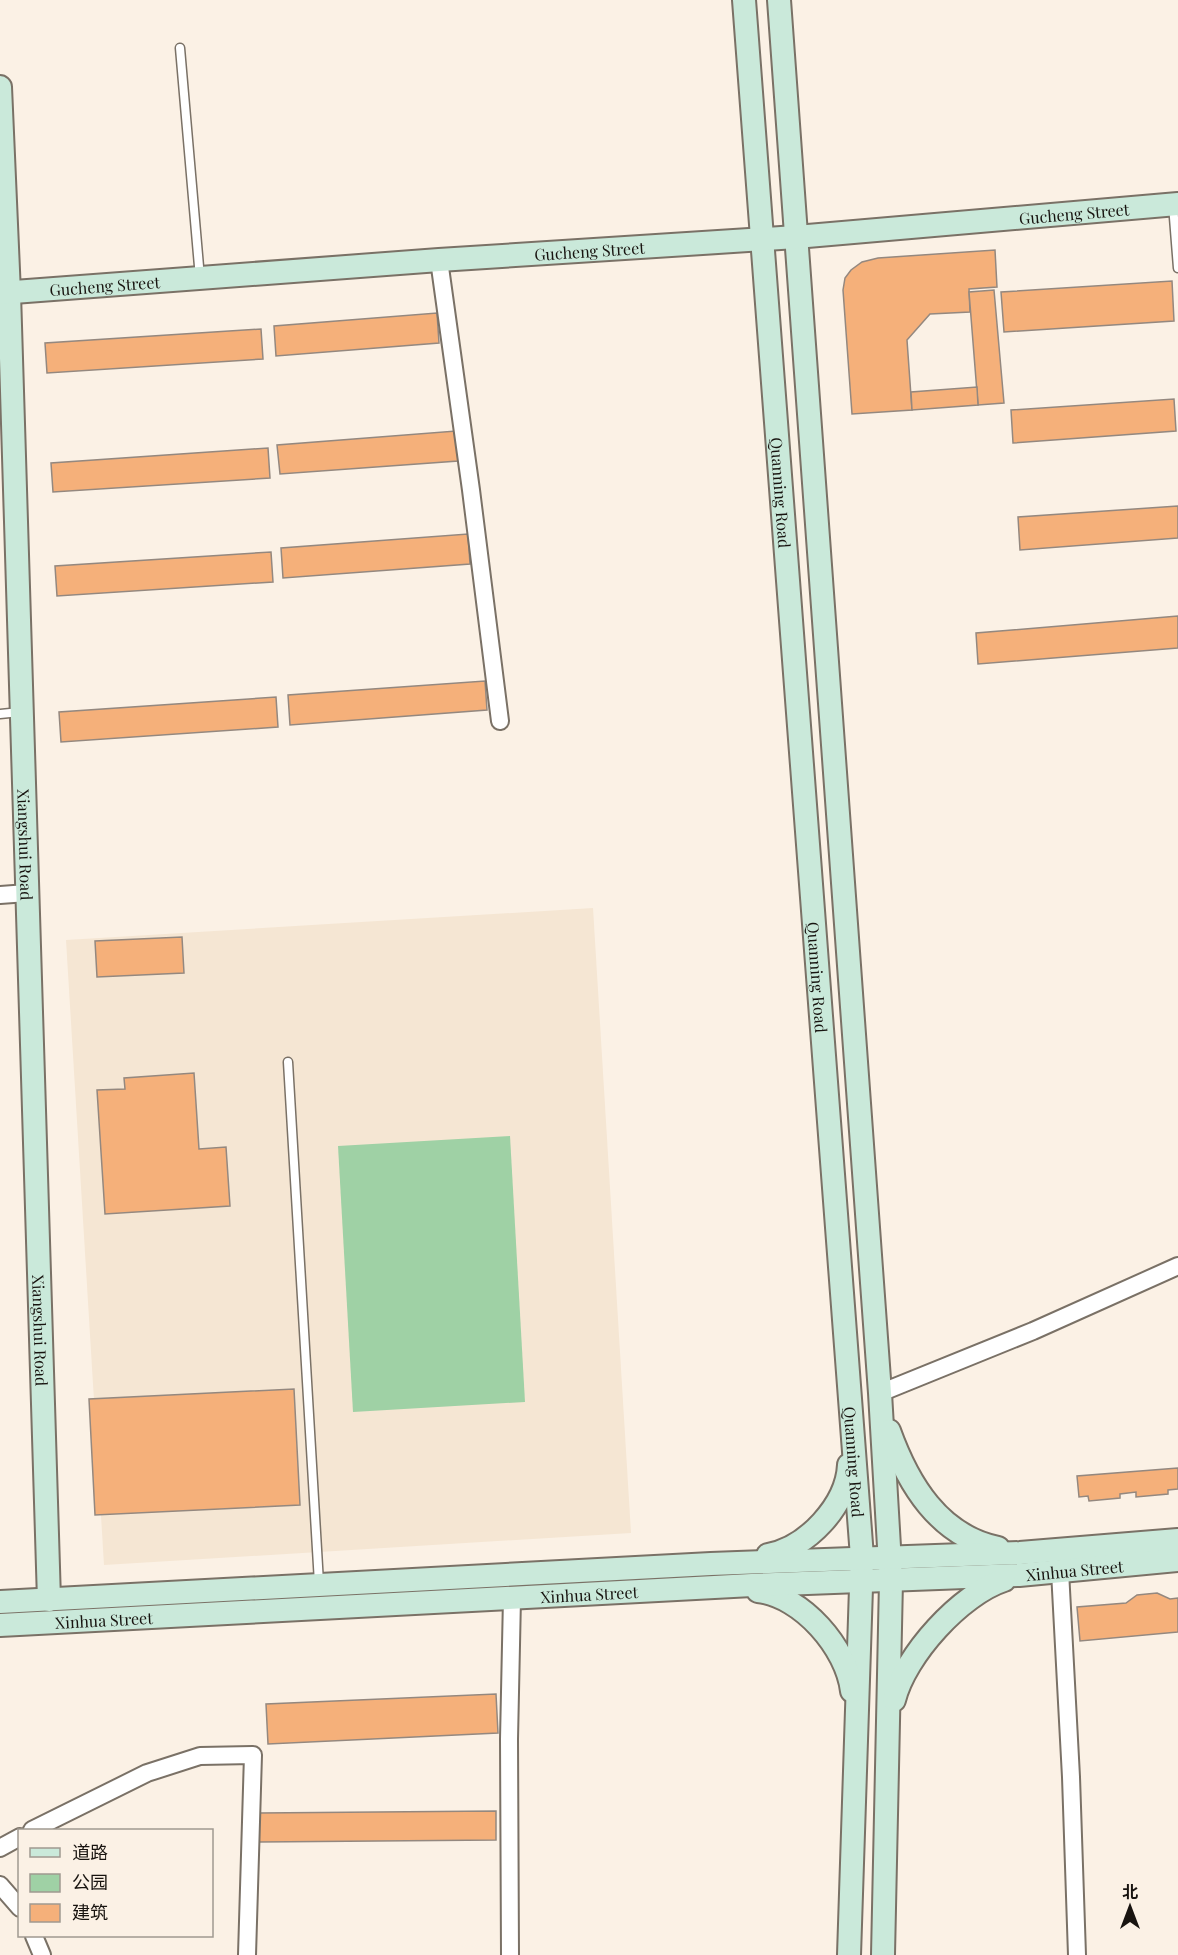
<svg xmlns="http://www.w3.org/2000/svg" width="1178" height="1955" font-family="'Playfair Display','Noto Sans SC',serif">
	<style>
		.built { fill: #f5e6d3 }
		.green { fill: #9fd1a5 }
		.building { fill: #f5b07a; stroke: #94887f; stroke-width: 1.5 }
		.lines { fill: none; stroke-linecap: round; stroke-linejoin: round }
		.lane-casing { stroke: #7a7166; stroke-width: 11 }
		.street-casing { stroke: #7a7166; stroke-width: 20 }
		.secondary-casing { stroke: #7a7166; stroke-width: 26 }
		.lane { stroke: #fff; stroke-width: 8 }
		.street { stroke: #fff; stroke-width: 16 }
		.secondary { stroke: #cae9da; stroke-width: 22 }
		.labels { text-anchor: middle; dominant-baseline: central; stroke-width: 6; stroke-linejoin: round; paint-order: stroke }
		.street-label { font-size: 16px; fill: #181410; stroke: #fbf1e5 }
	</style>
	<rect width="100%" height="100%" fill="#fbf1e5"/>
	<path class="built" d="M593 908 631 1533 104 1565 66 940Z"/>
	<path class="green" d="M510 1136 525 1402 353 1412 338 1146Z"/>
	<g class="building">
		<path d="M995 250 997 287 969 289 970 312 930 314 907 340 912 410 852 414 843 290 845 278 851 270 862 262 878 258Z"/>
		<path d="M1172 281 1174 321 1004 332 1001 292Z"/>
		<path d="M994 290 1004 403 978 405 969 292Z"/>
		<path d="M437 313 439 343 276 356 274 326Z"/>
		<path d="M261 329 263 359 47 373 45 343Z"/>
		<path d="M977 387 978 405 912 410 911 392Z"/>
		<path d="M1174 399 1176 431 1013 443 1011 410Z"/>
		<path d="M456 431 458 461 280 474 277 445Z"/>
		<path d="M268 448 270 478 53 492 51 463Z"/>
		<path d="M1178 506V538L1020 550 1018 517Z"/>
		<path d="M468 534 470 564 283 578 281 548Z"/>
		<path d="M271 552 273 582 57 596 55 566Z"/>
		<path d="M1178 616V648L978 664 976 633Z"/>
		<path d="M485 681 487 710 290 725 288 695Z"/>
		<path d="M276 697 278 727 61 742 59 712Z"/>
		<path d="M182 937 184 973 97 977 95 941Z"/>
		<path d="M194 1073 199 1149 226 1147 230 1206 105 1214 97 1090 125 1089 124 1078Z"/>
		<path d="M294 1389 300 1505 95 1515 89 1399Z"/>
		<path d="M1178 1468V1489L1168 1490V1494L1136 1497V1492L1120 1494V1498L1089 1501 1088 1496 1079 1497 1077 1476Z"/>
		<path d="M1157 1593 1170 1599 1178 1598V1632L1080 1641 1077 1607 1126 1603 1137 1595Z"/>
		<path d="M496 1694 498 1733 268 1744 266 1704Z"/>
		<path d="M496 1811V1840L259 1842V1813Z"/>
	</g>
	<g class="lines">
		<g class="lane-casing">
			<g id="lane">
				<path d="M180 48 200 278"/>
				<path d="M1173 205 1178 268"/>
				<path d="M0 714 20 712"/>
				<path d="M288 1062 319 1583"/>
			</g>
		</g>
		<g class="street-casing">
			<g id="street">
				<path d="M439 260 471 490 500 721"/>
				<path d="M0 895 27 893"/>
				<path d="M880 1393 1033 1331 1178 1266"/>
				<path d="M1060 1571 1071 1777 1077 1955"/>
				<path d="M32 1830 147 1773 200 1756 253 1755 247 1955"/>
				<path d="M0 1848 20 1837"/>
				<path d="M0 1885 20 1908"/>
				<path d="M34 1936 42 1955"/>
				<path d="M510 1955 509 1739 512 1598"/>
			</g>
		</g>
		<g class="secondary-casing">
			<g id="secondary">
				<path id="s1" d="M744 0 862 1557 849 1955"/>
				<path d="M779 0 880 1393 891 1581 883 1955"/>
				<path id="s2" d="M0 87 9 293 49 1600"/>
				<path id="s3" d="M0 293 439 260 796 237 1178 204"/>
				<path d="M889 1431C908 1484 939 1536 998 1548"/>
				<path d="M768 1555C807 1548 847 1505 849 1465"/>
				<path d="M758 1591C802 1596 847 1648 852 1691"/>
				<path d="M0 1602 711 1564 1020 1553 1178 1540"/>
				<path id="s4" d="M0 1625 752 1585 1019 1575 1178 1560"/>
				<path d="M894 1700C905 1655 961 1594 1004 1580"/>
			</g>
		</g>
		<use href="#lane" class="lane"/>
		<use href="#street" class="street"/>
		<use href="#secondary" class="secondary"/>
	</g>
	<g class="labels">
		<g class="street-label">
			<text stroke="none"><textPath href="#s3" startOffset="1077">Gucheng Street</textPath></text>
			<text stroke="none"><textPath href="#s3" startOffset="591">Gucheng Street</textPath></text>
			<text stroke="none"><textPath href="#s3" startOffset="105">Gucheng Street</textPath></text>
			<text stroke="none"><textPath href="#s1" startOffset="494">Quanning Road</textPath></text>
			<text stroke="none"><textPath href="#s2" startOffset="758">Xiangshui Road</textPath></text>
			<text stroke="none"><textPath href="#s1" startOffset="980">Quanning Road</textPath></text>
			<text stroke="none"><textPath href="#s2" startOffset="1244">Xiangshui Road</textPath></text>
			<text stroke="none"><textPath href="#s1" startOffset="1466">Quanning Road</textPath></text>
			<text stroke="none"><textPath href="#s4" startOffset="1076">Xinhua Street</textPath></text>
			<text stroke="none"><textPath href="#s4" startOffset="590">Xinhua Street</textPath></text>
			<text stroke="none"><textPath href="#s4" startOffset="104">Xinhua Street</textPath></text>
		</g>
	</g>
	<rect x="18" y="1829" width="195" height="108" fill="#fbf1e5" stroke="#a09990" stroke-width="1.5"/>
	<rect x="30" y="1848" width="30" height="9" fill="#cae9da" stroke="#a09990" stroke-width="1.5"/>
	<text x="72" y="1859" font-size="18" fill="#181410">道路</text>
	<rect x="30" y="1874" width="30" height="18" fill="#9fd1a5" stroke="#a09990" stroke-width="1.5"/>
	<text x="72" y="1889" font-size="18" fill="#181410">公园</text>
	<rect x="30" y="1904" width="30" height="18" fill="#f5b07a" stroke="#a09990" stroke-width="1.5"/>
	<text x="72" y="1919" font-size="18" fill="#181410">建筑</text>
	<g transform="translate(1130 1907)" stroke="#fbf1e5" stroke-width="4.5" paint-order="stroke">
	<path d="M0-4.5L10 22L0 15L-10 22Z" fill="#181410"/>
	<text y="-9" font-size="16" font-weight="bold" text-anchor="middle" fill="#181410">北</text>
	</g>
</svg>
